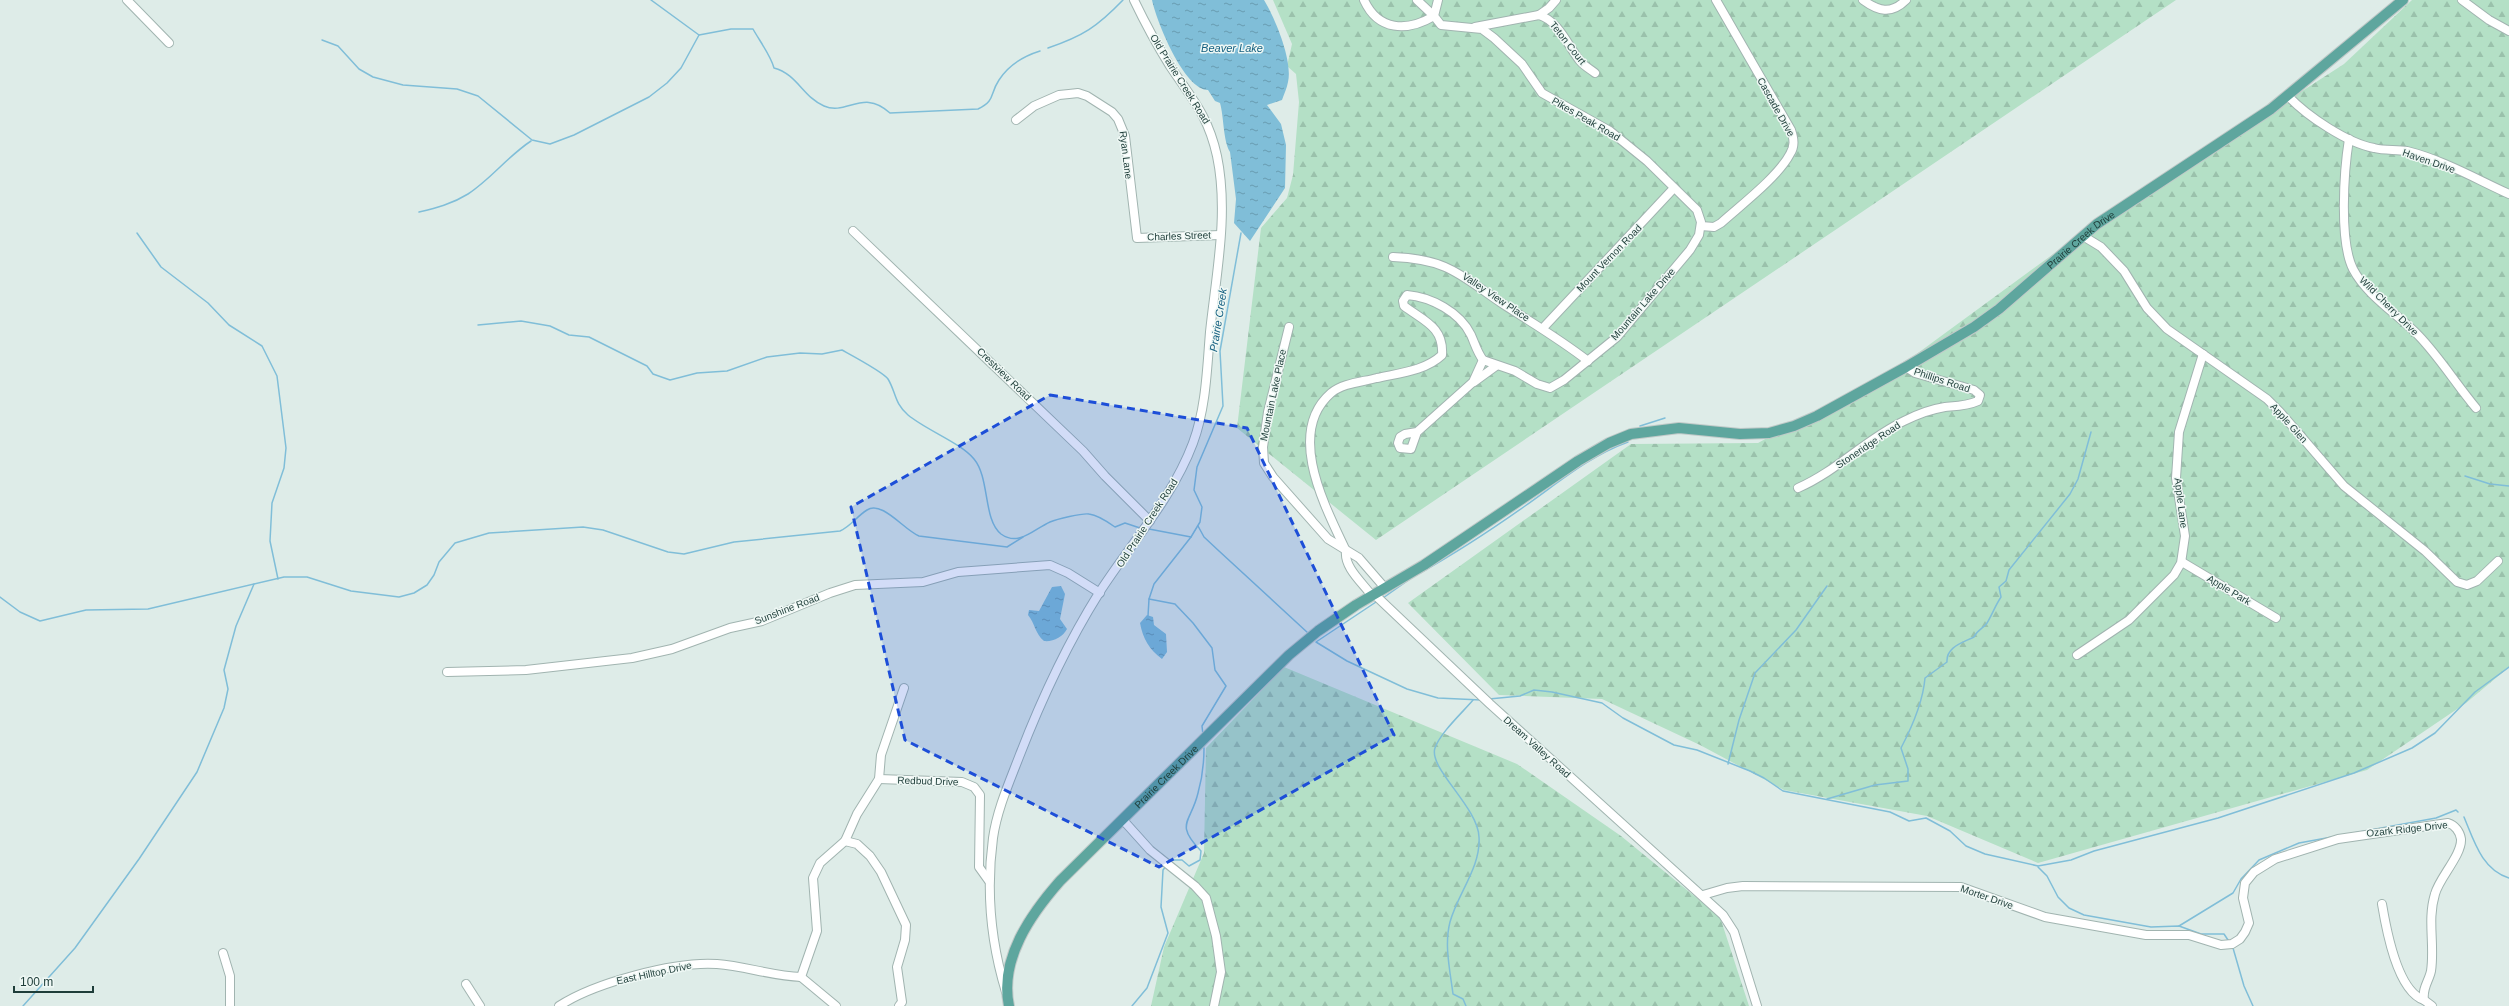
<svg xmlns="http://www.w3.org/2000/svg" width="2509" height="1006" font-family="Helvetica,sans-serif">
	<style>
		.forest { fill: url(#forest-firs) }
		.water { fill: url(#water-ripples) }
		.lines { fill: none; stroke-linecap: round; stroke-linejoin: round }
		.stream { stroke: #80bed8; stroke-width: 1.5 }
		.minor-casing { stroke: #a1b4b0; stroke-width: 10 }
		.major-casing { stroke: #c0c9c8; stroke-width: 12 }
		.minor { stroke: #fff; stroke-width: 8 }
		.major { stroke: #5ea69e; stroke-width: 10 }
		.marked { fill: #1d4ed8; fill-opacity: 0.2; stroke: #1d4ed8; stroke-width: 3; stroke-dasharray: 8 5; stroke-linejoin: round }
		.labels { text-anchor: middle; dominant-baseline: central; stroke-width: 3; stroke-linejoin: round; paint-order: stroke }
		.street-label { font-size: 10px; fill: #1e3d39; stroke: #eff8f5 }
		.water-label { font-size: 11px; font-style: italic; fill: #125e7f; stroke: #eff8f5 }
	</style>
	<defs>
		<pattern id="forest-firs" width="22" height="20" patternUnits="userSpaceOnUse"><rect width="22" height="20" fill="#b4e0c6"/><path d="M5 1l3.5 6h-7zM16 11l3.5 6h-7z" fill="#9ac1ab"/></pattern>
		<pattern id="water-ripples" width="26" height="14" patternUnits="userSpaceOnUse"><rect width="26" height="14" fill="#80bed8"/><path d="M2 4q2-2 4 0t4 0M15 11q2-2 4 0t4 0" fill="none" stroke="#689cb0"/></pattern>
	</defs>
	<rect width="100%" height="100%" fill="#deece8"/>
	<g class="forest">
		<path d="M1273 0H2176L1376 540 1237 428 1261 228 1287 198 1293 175 1299 102 1296 74 1287 66 1292 44Z"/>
		<path d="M2412 0H2509V667L2466 703 2367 770 2038 863 1927 816 1784 790 1700 745 1602 699 1499 695 1408 603 1631 444 1758 443 1907 361 2082 233 2344 64Z"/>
		<path d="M1284 667 1517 764 1621 836 1720 917 1749 1006H1151L1164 947 1204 853 1206 748Z"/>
	</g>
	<g class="water">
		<path d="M1152 0H1264C1275 18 1293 61 1288 82 1287 88 1284 94 1282 100L1267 105 1281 124 1286 145 1285 188 1250 241 1234 223 1236 199 1230 152C1223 141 1224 117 1220 103L1215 101 1208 90C1184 90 1156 20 1152 0Z"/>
		<path d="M1061 586 1065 594 1060 619 1067 629C1063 637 1053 642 1044 641 1035 634 1035 623 1028 615L1029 610 1039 611 1052 587Z"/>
		<path d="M1147 615 1153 617 1154 625 1166 634 1167 652 1162 659C1149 649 1143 639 1140 623Z"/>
	</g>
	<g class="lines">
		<g class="stream">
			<path d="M651 0 699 35 731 29H753C759 40 771 56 774 68 797 74 803 97 824 106 847 116 863 88 890 113L978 109C996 100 989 95 999 80 1008 66 1024 56 1040 51"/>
			<path d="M322 40 338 46 359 69 373 77 403 85 457 89 478 96 532 140 550 144 574 135 649 97 667 83 681 68 699 35"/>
			<path d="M1048 48C1083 36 1097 27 1123 0"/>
			<path d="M419 212C436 208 452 204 468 194 491 179 508 156 531 141"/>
			<path d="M137 233 161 267 208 303 229 325 262 346 277 376 286 448 284 468 272 503 270 541 278 579"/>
			<path d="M478 325 521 321 550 326 569 335 589 337 647 366 653 374 670 380 697 373 727 371 767 357 800 353 822 354 842 350C851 355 883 372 888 379 896 392 894 403 908 415 926 430 961 443 974 459 990 478 983 520 1001 534 1019 547 1034 529 1050 522 1057 519 1082 513 1089 514 1098 515 1108 522 1115 527L1125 523 1140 528"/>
			<path d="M1640 426 1665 418"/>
			<path d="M2465 476 2490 484 2509 486"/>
			<path d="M1198 526 1204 537 1219 551 1308 633"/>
			<path d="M1149 529 1191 537"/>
			<path d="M1420 573C1456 553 1491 530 1525 506 1558 483 1589 456 1628 442"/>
			<path d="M0 597 20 612 40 621 86 610 148 609 284 577H307L351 591 399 597 414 593 427 585 434 575 439 562 455 543 489 533 583 527 603 530 668 552 684 554 734 542 840 531C851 526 856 517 867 510 882 500 904 530 919 536L1007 547 1023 537"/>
			<path d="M1383 598 1410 579"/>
			<path d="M1376 602 1316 642 1347 661 1407 689 1438 698 1481 700"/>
			<path d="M1148 616 1149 599"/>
			<path d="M1489 699 1520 696 1534 690 1552 692 1602 703 1623 718 1674 745 1697 750 1750 771 1764 778 1783 791 1890 812 1909 821 1926 818 1950 831 1966 846 1985 854 2038 866 2071 860 2094 851 2218 818 2354 773 2412 748 2435 733 2475 692 2509 667"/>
			<path d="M1203 735 1202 726 1226 686 1215 670 1212 648 1193 623 1175 604 1149 599 1154 584 1191 537 1200 522 1202 507 1194 490 1197 467 1223 406 1220 351 1241 233"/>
			<path d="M1728 764 1739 720 1755 673 1796 630 1827 586"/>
			<path d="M1827 799 1875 785 1908 781V769L1901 748C1912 727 1923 702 1925 678L1947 662C1946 647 1962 643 1974 637 1977 630 1983 629 1987 623 1992 615 1995 606 2001 597L1999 587 2006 581 2009 570 2070 494 2078 479 2091 432"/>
			<path d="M2464 817C2474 841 2482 870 2509 878"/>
			<path d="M1172 860H1182L1189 866 1200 860 1201 851C1174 823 1191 823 1198 793 1202 779 1204 762 1204 748"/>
			<path d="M2038 867 2047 876 2058 897 2069 908 2084 915 2151 927 2179 926 2201 934H2224L2228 940"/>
			<path d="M2179 926 2233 893 2241 879 2259 860 2299 843 2436 818 2456 810 2458 812"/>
			<path d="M2233 948 2244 986 2253 1006"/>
			<path d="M23 1006 75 948 139 859 197 772 224 708 228 689 224 670 236 626 254 584"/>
			<path d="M1132 1006 1147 988 1168 933 1161 907 1163 870 1166 866"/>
			<path d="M1466 1006 1463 999 1453 994C1450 970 1444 945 1450 922 1458 893 1481 867 1479 837 1478 807 1428 768 1435 748 1440 733 1463 712 1473 700"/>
		</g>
		<g class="minor-casing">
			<g id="minor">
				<path d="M127 0 169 43"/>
				<path d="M1364 0C1378 31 1407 32 1434 16L1417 0"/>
				<path d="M1863 0C1878 11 1891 15 1906 0"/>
				<path d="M2462 0 2489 20 2509 31"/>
				<path d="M1539 15 1549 8 1556 0"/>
				<path d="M1475 27 1539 15C1559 21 1568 46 1580 61 1584 66 1590 69 1595 73"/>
				<path d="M2288 96C2307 116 2347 143 2374 148 2385 151 2396 149 2407 151 2443 160 2476 179 2509 194"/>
				<path d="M1016 120 1034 106 1059 95 1069 94 1078 93 1087 96 1112 112 1118 119 1125 136 1137 238 1220 235"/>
				<path d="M2349 139C2344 170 2339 241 2353 269 2367 296 2399 315 2419 336 2440 358 2456 384 2476 408"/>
				<path d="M1701 226 1714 227 1721 223C1741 205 1778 177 1790 154 1795 146 1794 139 1791 130L1716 0"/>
				<path d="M853 231 1083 451 1105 476 1150 521"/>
				<path d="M2083 236 2101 247 2124 271 2147 308 2167 329 2267 399 2280 412 2344 486 2425 551 2457 582 2467 585 2477 581 2498 561"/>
				<path d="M1393 257C1450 259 1462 277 1506 306 1534 324 1561 340 1588 361"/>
				<path d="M1289 327 1268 412 1263 447 1264 463 1273 477 1328 539 1359 558 1385 588"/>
				<path d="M1543 328 1674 188"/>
				<path d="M1474 382 1496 366"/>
				<path d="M1417 432 1411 449 1400 448 1398 443 1400 437 1405 434 1417 432 1473 382 1483 360"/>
				<path d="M1798 488C1837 471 1866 439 1904 421 1916 415 1932 409 1945 407 1957 406 1967 406 1978 401L1980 395 1974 390 1915 373 1906 367"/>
				<path d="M2182 562 2276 618"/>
				<path d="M1374 594 1490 704 1723 915 1734 932 1757 1006"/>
				<path d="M1372 596C1363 583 1344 568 1346 551 1326 508 1285 433 1331 393 1343 383 1362 382 1377 378 1399 373 1425 371 1442 355 1444 327 1424 321 1404 306L1403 301 1407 295C1431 297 1460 312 1471 335 1475 344 1477 352 1483 360L1515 371 1537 384 1550 388 1564 380 1617 337 1690 250 1699 235 1701 222 1697 210 1647 161 1610 131 1542 93 1522 64 1494 38 1482 29 1441 25 1434 16 1438 0"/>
				<path d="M2077 655 2129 620 2174 575 2181 563 2185 536 2176 478 2179 432 2203 354"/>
				<path d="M447 672 526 670 632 658 672 649 730 628 762 621 830 593 855 585 923 582 958 572 1050 565 1068 573 1100 593"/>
				<path d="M879 779 962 782 974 787 980 795 979 867 989 881"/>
				<path d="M1123 820 1150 850 1195 886 1206 898 1216 936 1221 972 1214 1006"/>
				<path d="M845 841 857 844 870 856 881 872 906 925 905 940 897 967 902 1002 899 1006"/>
				<path d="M1703 895 1727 888 1743 886 1961 887 2045 917 2146 935H2189L2221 945 2232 944 2240 939 2245 932 2249 923 2243 898 2245 883 2254 872 2275 859 2338 839 2448 823C2455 825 2460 832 2461 839 2462 855 2439 878 2435 894 2427 920 2435 945 2431 971 2429 981 2422 988 2424 1000L2432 1006"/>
				<path d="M2382 904C2386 928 2397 991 2424 1000"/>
				<path d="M223 953 230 976V1006"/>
				<path d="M801 977 817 931 813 878 820 863 845 841 857 814 879 779 881 755 904 688"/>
				<path d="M801 977 836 1006"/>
				<path d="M466 984 480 1006"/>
				<path d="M1006 992C991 943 986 890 993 838 997 810 1009 783 1019 757 1041 700 1067 644 1099 593 1131 543 1172 499 1193 443 1206 408 1207 369 1210 332 1216 275 1229 213 1217 156 1208 115 1192 99 1170 66 1157 45 1145 23 1134 0"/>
				<path d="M559 1006C594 983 675 961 717 964 745 966 772 976 801 977"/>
			</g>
		</g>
		<g class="major-casing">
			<g id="major">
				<path id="s1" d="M1009 1006C999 959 1031 914 1060 881L1289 655 1318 631 1356 605 1424 565 1578 461 1609 443 1631 434 1679 428 1740 434 1769 433 1794 426 1817 416 1906 367 1974 327 1999 309 2097 224 2271 109 2403 0"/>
			</g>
		</g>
		<use href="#minor" class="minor"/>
		<use href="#major" class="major"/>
	</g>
	<path class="marked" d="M1050 395 1247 428 1394 735 1159 867 905 740 851 507Z"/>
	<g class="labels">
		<g class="street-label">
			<text transform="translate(1568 43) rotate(52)">Teton Court</text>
			<text transform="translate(1180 79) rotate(58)">Old Prairie Creek Road</text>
			<text transform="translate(1776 107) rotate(61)">Cascade Drive</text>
			<text transform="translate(1586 119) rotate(30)">Pikes Peak Road</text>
			<text transform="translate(1126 155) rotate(83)">Ryan Lane</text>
			<text transform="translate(2429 161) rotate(19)">Haven Drive</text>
			<text transform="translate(1179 236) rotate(-2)">Charles Street</text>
			<text stroke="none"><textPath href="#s1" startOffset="1378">Prairie Creek Drive</textPath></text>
			<text transform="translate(1609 258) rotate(-46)">Mount Vernon Road</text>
			<text transform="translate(1496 297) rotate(34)">Valley View Place</text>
			<text transform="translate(1643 304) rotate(-49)">Mountain Lake Drive</text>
			<text transform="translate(2389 306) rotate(45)">Wild Cherry Drive</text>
			<text transform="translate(1004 374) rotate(44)">Crestview Road</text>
			<text transform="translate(1942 380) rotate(18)">Phillips Road</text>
			<text transform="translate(1273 395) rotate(-78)">Mountain Lake Place</text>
			<text transform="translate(2289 423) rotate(48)">Apple Glen</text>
			<text transform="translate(1868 445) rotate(-34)">Stoneridge Road</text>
			<text transform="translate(2181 503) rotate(83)">Apple Lane</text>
			<text transform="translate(1147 523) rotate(-57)">Old Prairie Creek Road</text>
			<text transform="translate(2229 590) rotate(31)">Apple Park</text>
			<text transform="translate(787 609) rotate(-21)">Sunshine Road</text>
			<text transform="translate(1537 747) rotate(42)">Dream Valley Road</text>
			<text stroke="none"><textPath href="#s1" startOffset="289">Prairie Creek Drive</textPath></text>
			<text transform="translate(928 781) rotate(2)">Redbud Drive</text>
			<text transform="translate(2407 829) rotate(-6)">Ozark Ridge Drive</text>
			<text transform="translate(1987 897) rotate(19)">Morter Drive</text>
			<text transform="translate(654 973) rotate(-12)">East Hilltop Drive</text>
		</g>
		<g class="water-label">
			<text x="1232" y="48">Beaver Lake</text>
			<text transform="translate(1218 320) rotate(-81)">Prairie Creek</text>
		</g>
	</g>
	<path d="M14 986v6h79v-6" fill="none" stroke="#1e3d39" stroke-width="2"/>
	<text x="20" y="986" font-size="12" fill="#1e3d39" stroke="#eff8f5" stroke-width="3" paint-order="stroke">100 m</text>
</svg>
